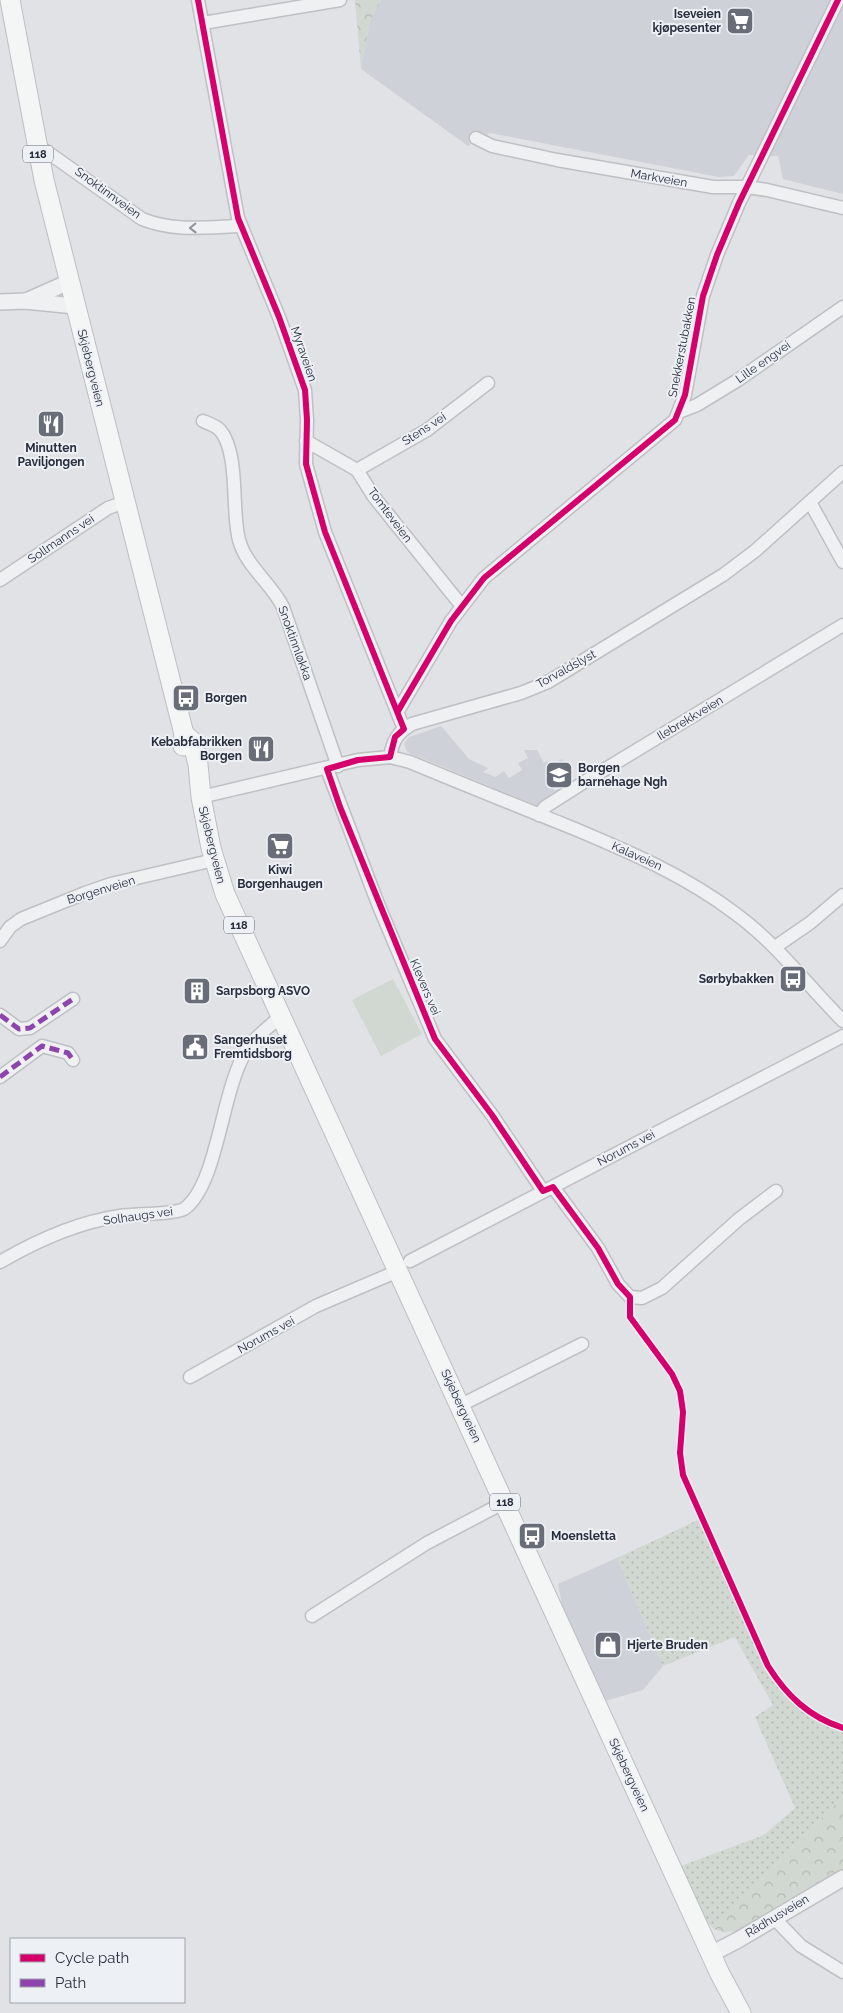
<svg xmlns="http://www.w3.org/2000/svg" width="843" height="2013" font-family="Raleway,sans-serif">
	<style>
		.built { fill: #ced1d8 }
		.grass { fill: url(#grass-dots) }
		.forest { fill: url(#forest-crowns) }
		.pitch { fill: #d0d8d1 }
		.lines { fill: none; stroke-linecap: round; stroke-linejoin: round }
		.minor-casing { stroke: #bec0c3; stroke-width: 15 }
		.tertiary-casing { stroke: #bec0c3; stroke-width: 18 }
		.primary-casing { stroke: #bcbfc3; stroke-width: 21 }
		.minor { stroke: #eff0f2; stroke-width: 12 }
		.tertiary { stroke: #eff0f2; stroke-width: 15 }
		.primary { stroke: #f4f5f5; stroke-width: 19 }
		.quiet { stroke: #8e44ad; stroke-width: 5; stroke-dasharray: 10 5; stroke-linecap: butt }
		.cycleway-casing { stroke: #edf0f5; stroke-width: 9 }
		.cycleway { stroke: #d6006c; stroke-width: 6 }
		.oneway { stroke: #8c8f98 }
		.labels { text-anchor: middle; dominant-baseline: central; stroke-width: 4; stroke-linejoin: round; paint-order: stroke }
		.shield { fill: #edf0f5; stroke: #636874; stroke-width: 1 }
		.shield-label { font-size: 11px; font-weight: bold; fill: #282e3d }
		.poi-label { font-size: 12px; font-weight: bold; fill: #282e3d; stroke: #edf0f5; text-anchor: start }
		.street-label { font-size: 12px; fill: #282e3d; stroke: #edf0f5 }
	</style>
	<defs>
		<pattern id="grass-dots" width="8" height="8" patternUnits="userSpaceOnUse" patternTransform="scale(1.25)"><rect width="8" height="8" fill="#d0d8d1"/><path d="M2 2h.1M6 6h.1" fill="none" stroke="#b3bab4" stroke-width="1.8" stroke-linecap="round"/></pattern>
		<pattern id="forest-crowns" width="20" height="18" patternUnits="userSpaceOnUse" patternTransform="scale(1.25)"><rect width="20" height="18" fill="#d0d8d1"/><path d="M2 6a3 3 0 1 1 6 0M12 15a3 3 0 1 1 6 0" fill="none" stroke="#b3bab4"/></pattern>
	</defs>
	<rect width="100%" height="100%" fill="#e0e2e5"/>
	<g class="built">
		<path d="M381 0H843V194L783 179 778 156 749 155 734 176 719 177 490 133 468 146 361 69 370 20Z"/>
		<path d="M441 726 469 759 488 768 483 772 495 777 504 771 509 778 522 770 518 763 528 758 524 750H537L544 763 548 761 551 765 562 759 565 764 545 776 555 791 571 782 572 784 537 806 407 752 404 744 409 737Z"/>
		<path d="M617 1558 663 1666 643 1690 605 1701 562 1605 558 1584Z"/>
	</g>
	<path class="grass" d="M700 1519 768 1666C787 1696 809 1717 843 1728V1796L714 1929 707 1922 681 1866 764 1835 795 1808 755 1717 773 1705 735 1637 663 1666 617 1558Z"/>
	<g class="forest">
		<path d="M355 0H381L370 21 361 69Z"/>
		<path d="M843 1796V1872L738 1940 733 1931 723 1932 714 1929Z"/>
	</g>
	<path class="pitch" d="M393 979 422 1034 381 1056 352 1000Z"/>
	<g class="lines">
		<g class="minor-casing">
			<g id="minor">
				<path d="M198 0 238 218 279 317 305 390 307 420 306 464 325 532 404 729"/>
				<path d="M203 23 340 0"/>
				<path d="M476 138 492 146 557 160 713 187H747L767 190 843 208"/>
				<path d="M38 150 46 151 142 219C174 232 208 227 241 226"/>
				<path d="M679 412 697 405 738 380 843 307"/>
				<path d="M203 421C208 423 216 426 220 430 240 454 231 511 239 540 246 566 271 583 283 607L338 766"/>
				<path d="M306 441 357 470 374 497 461 605"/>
				<path d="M357 470 427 430 488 383"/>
				<path d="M810 502 843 562"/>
				<path d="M0 580 108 508 125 502"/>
				<path d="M398 711 451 621 484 578 675 420 685 395 703 296 717 255 739 203 838 0"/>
				<path d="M390 757 410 762C465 785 520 807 575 829 632 853 686 876 736 914 777 944 807 985 843 1021"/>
				<path d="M327 769 378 904 435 1039 492 1115 543 1191"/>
				<path d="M201 797 358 760 390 757C393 740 397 733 412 724L521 693 548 682 723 575 755 551 843 472"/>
				<path d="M539 815 545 807 589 779 843 625"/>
				<path d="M0 941 10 927 21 919 85 893 111 884 214 860"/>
				<path d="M775 947 810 923 843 895"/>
				<path d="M0 1015 19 1029 30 1028 73 999"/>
				<path d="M0 1077 42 1046 68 1053 73 1060"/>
				<path d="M553 1187 598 1248 618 1284 630 1297 642 1298 662 1288 739 1219 776 1191"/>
				<path d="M410 1261 843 1036"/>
				<path d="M0 1262C36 1241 78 1222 120 1216 133 1214 176 1214 184 1209 219 1184 221 1087 248 1048 256 1036 270 1026 281 1016"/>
				<path d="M190 1377 316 1306 398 1271"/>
				<path d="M461 1405 582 1344"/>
				<path d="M312 1616 427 1543 505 1502"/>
				<path d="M774 1918 801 1946 843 1972"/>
			</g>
		</g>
		<g class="tertiary-casing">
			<g id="tertiary">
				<path d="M26 301 69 282"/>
				<path d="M0 302 25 301 75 306"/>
				<path d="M711 1954 738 1940 843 1878"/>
			</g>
		</g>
		<g class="primary-casing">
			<g id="primary">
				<path d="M10 0 44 180 184 734 183 746"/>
				<path d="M184 734 192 741 198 764 201 797 211 848 225 894 720 1974 741 2013"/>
			</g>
		</g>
		<use href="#minor" class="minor"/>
		<use href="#tertiary" class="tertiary"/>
		<use href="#primary" class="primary"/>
		<g class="quiet">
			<path d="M0 1015 19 1029 30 1028 73 999"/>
			<path d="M0 1077 42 1046 68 1053 73 1060"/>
		</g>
		<g class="cycleway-casing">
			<g id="cycleway">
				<path d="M198 0 238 218 279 317 305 390 307 420 306 464 325 532 404 729 395 737 390 757 358 760 327 769 340 807 435 1039 492 1115 543 1191 553 1187 598 1248 618 1284 630 1297V1317L672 1374 680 1391 683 1412 680 1453 683 1475 768 1666C787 1696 809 1717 843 1728"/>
				<path d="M398 711 451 621 484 578 675 420 685 395 703 296 717 255 739 203 838 0"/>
			</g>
		</g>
		<use href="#cycleway" class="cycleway"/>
	</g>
	<defs><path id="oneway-chevron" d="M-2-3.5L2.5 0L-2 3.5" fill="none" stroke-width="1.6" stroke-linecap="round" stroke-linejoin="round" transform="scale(1.25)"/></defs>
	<use class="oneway" href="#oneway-chevron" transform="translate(193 228) rotate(179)"/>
	<defs>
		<g id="supermarket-square" transform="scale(1.4375)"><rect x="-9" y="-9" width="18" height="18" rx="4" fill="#686d78" stroke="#edf0f5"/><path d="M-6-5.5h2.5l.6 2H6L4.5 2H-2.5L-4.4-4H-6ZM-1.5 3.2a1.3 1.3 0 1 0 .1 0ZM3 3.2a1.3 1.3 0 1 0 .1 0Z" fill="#fff"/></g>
		<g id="restaurant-square" transform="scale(1.4375)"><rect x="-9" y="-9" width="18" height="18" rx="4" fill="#686d78" stroke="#edf0f5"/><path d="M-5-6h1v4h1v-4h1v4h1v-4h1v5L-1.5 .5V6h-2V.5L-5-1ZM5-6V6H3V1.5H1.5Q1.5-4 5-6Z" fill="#fff"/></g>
		<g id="bus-square" transform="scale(1.4375)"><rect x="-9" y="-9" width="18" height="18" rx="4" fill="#686d78" stroke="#edf0f5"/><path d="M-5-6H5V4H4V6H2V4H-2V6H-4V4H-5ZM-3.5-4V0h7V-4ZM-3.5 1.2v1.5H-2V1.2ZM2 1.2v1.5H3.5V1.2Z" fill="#fff"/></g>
		<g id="school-square" transform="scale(1.4375)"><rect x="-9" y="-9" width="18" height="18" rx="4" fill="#686d78" stroke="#edf0f5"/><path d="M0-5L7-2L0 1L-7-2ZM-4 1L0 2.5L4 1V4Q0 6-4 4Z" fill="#fff"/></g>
		<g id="building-square" transform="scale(1.4375)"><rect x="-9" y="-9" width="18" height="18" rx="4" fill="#686d78" stroke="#edf0f5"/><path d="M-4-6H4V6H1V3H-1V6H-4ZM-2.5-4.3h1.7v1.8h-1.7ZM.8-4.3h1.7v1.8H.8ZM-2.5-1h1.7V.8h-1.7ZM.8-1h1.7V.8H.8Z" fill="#fff"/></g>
		<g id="civic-square" transform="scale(1.4375)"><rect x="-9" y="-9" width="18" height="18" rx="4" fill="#686d78" stroke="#edf0f5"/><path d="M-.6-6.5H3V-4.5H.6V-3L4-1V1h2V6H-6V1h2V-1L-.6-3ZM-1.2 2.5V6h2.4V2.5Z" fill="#fff"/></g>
		<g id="shop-square" transform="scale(1.4375)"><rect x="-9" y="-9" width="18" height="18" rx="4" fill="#686d78" stroke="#edf0f5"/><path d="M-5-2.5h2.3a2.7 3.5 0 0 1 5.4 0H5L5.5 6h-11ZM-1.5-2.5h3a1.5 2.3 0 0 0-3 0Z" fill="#fff"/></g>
	</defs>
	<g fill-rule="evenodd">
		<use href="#supermarket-square" x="740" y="21"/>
		<use href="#restaurant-square" x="51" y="424"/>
		<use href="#bus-square" x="186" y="698"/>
		<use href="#restaurant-square" x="261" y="749"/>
		<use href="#school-square" x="559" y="775"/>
		<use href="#supermarket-square" x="280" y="846"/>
		<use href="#bus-square" x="793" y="979"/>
		<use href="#building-square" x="197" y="991"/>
		<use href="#civic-square" x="195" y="1047"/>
		<use href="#bus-square" x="532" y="1536"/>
		<use href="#shop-square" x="608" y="1645"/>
	</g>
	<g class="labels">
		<g class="shield">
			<rect x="23" y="145.5" width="30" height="17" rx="4"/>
			<rect x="224" y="916.5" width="30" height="17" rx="4"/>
			<rect x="490" y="1493.5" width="30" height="17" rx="4"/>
		</g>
		<g class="shield-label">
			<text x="38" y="154">118</text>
			<text x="239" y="925">118</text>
			<text x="505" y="1502">118</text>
		</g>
		<g class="poi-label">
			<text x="721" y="14" text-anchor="end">Iseveien<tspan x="721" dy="14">kjøpesenter</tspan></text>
			<text x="51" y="448" text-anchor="middle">Minutten<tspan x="51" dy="14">Paviljongen</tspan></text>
			<text x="205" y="698">Borgen</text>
			<text x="242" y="742" text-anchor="end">Kebabfabrikken<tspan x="242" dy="14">Borgen</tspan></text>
			<text x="578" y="768">Borgen<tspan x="578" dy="14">barnehage Ngh</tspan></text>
			<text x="280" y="870" text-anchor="middle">Kiwi<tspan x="280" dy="14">Borgenhaugen</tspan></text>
			<text x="774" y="979" text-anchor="end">Sørbybakken</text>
			<text x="216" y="991">Sarpsborg ASVO</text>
			<text x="214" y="1040">Sangerhuset<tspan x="214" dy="14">Fremtidsborg</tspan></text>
			<text x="551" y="1536">Moensletta</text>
			<text x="627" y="1645">Hjerte Bruden</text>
		</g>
		<g class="street-label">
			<text transform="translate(659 178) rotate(10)">Markveien</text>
			<text transform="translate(108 193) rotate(36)">Snoktinnveien</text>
			<text transform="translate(682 347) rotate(-79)">Snekkerstubakken</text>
			<text transform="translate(304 354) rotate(71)">Myraveien</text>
			<text transform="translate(763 362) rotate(-35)">Lille engvei</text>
			<text transform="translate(91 368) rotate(76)">Skjebergveien</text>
			<text transform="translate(424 429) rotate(-33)">Stens vei</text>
			<text transform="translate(390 515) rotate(53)">Tomteveien</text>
			<text transform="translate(61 539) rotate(-34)">Sollmanns vei</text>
			<text transform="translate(295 643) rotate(70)">Snoktinnløkka</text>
			<text transform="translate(566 669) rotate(-29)">Torvaldslyst</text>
			<text transform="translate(690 718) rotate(-31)">Ilebrekkveien</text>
			<text transform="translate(212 845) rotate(76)">Skjebergveien</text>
			<text transform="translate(637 856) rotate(24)">Kalaveien</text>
			<text transform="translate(101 890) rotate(-17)">Borgenveien</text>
			<text transform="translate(425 987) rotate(67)">Klevers vei</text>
			<text transform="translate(626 1148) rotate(-28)">Norums vei</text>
			<text transform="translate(138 1216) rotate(-8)">Solhaugs vei</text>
			<text transform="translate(266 1335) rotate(-29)">Norums vei</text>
			<text transform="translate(461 1406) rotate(65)">Skjebergveien</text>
			<text transform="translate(629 1775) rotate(65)">Skjebergveien</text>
			<text transform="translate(777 1916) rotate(-31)">Rådhusveien</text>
		</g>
	</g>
	<rect x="10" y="1938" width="175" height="65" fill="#edf0f5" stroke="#9ea2ab"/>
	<rect x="20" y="1954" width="25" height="8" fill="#d6006c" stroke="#9ea2ab"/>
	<text x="55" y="1963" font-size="15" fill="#282e3d">Cycle path</text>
	<rect x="20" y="1979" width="25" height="8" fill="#8e44ad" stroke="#9ea2ab"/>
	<text x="55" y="1988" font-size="15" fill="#282e3d">Path</text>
</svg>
